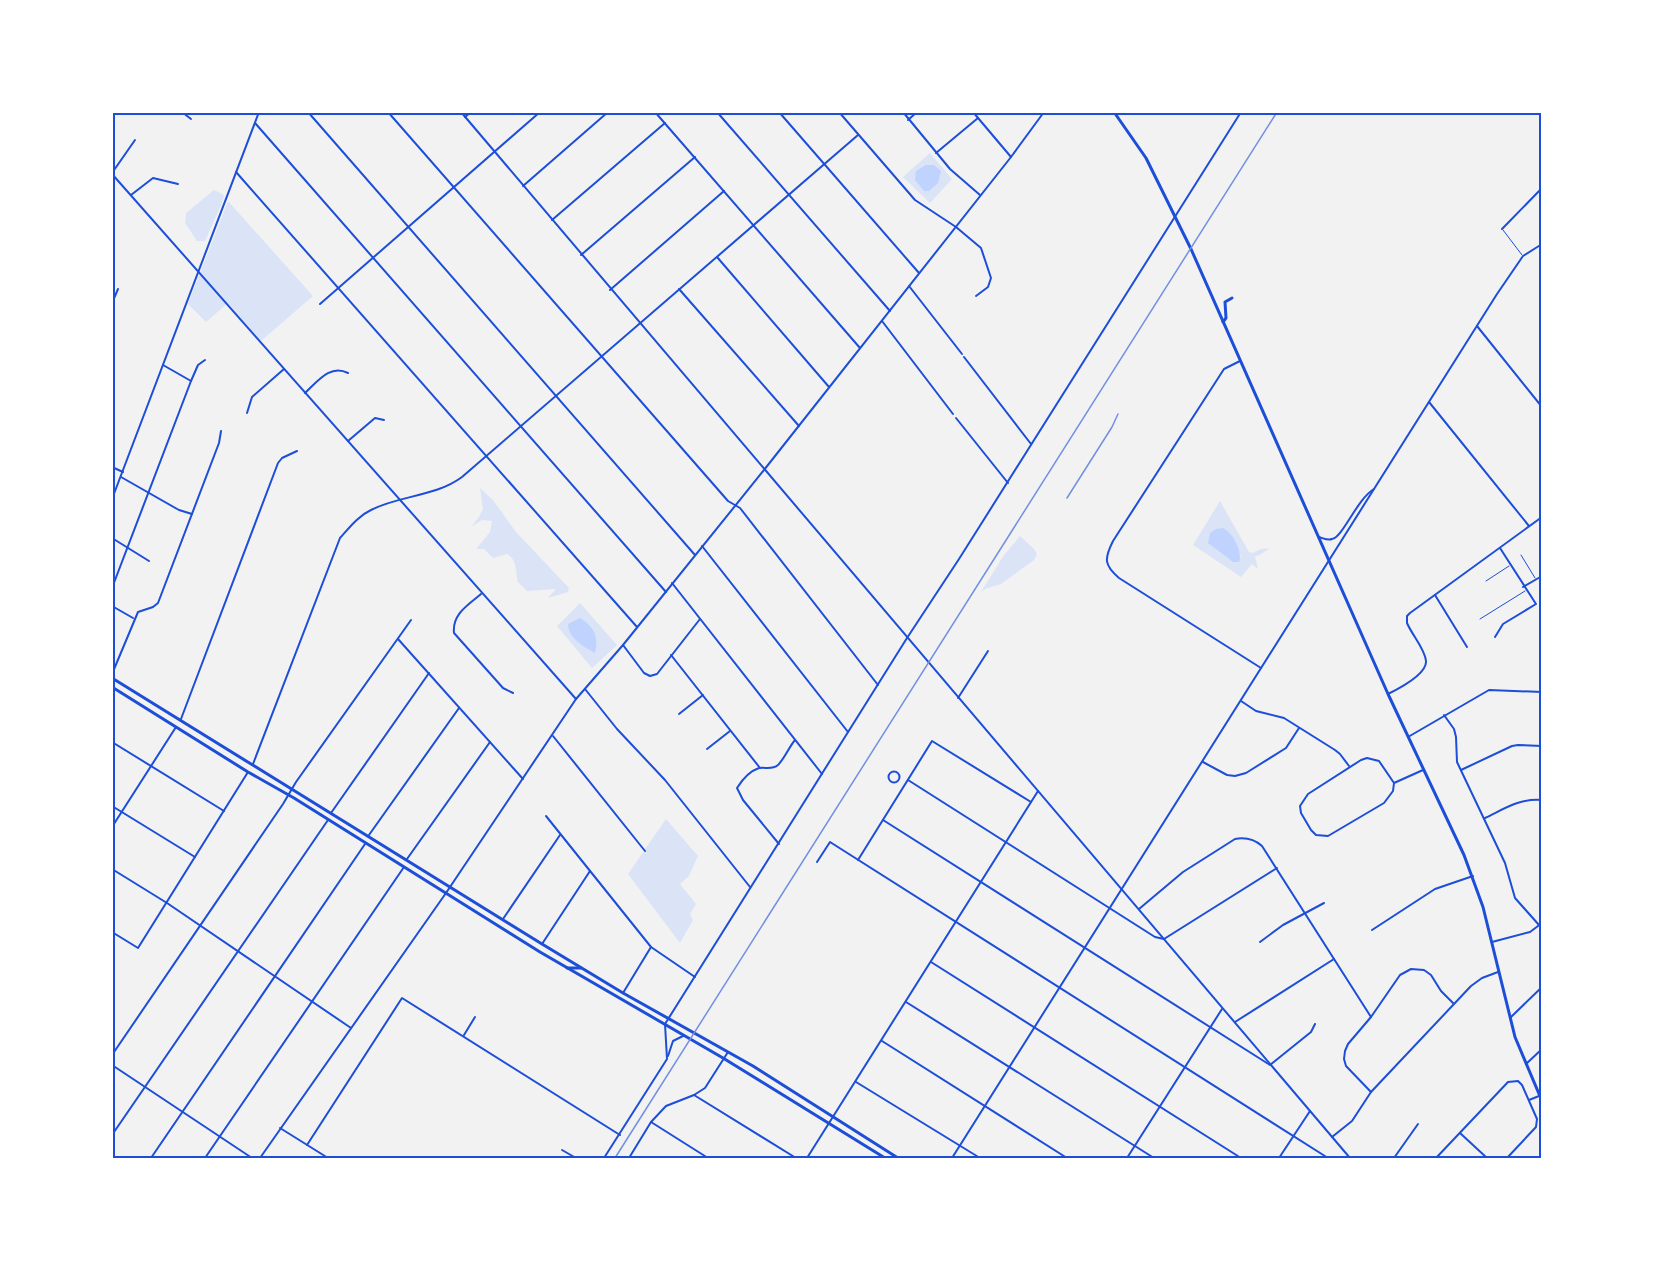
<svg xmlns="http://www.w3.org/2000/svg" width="1654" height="1271" font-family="Rubik,sans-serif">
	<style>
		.green { fill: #dbe4f7; fill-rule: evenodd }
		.water { fill: #bfd3fe }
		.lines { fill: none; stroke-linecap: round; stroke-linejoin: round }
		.service { stroke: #1d4ed8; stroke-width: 1 }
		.minor { stroke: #1d4ed8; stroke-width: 2 }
		.tertiary { stroke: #1d4ed8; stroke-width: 2 }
		.primary { stroke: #1d4ed8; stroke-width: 3 }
		.rail { stroke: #7290e2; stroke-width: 1.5 }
		.neatline { fill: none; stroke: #1d4ed8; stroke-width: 2 }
	</style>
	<rect width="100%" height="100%" fill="#f2f2f2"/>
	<g class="green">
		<path d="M930 153 952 179 930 203 903 177Z"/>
		<path d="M214 190 224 195 222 203 205 241H197L185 223 186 213Z"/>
		<path d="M228 201 313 296 261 341 228 303 206 322 188 304Z"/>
		<path d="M480 488 493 500 516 532 569 588 568 592 548 598 556 589 527 591 518 582C515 570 518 561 507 554L493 558 484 549H476L490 532 492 521 482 520 471 527 479 517 483 509Z"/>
		<path d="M1220 501 1249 552 1253 553 1261 549 1270 548 1260 555 1255 556 1258 569 1252 564 1241 577 1193 545ZM1223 528 1231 535 1241 556 1230 560 1216 549 1211 532Z"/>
		<path d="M1020 536 1034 549 1037 554 1034 560 1001 584 987 588 981 592 1004 555Z"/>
		<path d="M580 603 617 645 592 668 557 626Z"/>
		<path d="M666 819 698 856 689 876 680 884 696 904 690 914 693 920 680 943 628 874Z"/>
	</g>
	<g class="water">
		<path d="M926 165H934L941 171 938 183 929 191H924L915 180 916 171Z"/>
		<path d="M1223 528C1233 533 1243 552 1239 562H1233L1208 543 1210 533 1216 529Z"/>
		<path d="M580 618C594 627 599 636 595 653 584 647 568 638 568 624Z"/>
	</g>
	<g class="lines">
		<g class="service">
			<path d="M1503 230 1522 255"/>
			<path d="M1521 555 1535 578"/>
			<path d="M1486 581 1509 566"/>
			<path d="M1480 619 1525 591"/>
		</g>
		<g class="minor">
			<path d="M182 112 191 119"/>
			<path d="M308 112 695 555"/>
			<path d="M388 112 728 501 740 508 878 685"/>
			<path d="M655 112 860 348"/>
			<path d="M717 112 890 311"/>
			<path d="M779 112 919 273"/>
			<path d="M839 112 915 200 956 227 981 248 991 278 988 287 976 296"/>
			<path d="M903 112 950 169 980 195"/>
			<path d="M973 112 1011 157"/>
			<path d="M465 117 471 112"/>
			<path d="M908 120 917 112"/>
			<path d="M255 123 666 592"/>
			<path d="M936 153 978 118"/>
			<path d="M236 172 637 627"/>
			<path d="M112 173 135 140"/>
			<path d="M112 174 576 699"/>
			<path d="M523 186 608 112"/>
			<path d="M131 195 153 178 178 184"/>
			<path d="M552 220 665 123"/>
			<path d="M1502 229 1542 188"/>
			<path d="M581 255 695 157"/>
			<path d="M717 257 829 387"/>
			<path d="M909 286 962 354"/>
			<path d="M679 289 799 426"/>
			<path d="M610 290 724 191"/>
			<path d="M112 303 118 289"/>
			<path d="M320 304 540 112"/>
			<path d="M882 321 953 414"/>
			<path d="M1477 326 1542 407"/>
			<path d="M964 357 1031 444"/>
			<path d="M1240 361 1224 369 1113 541C1104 559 1104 565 1119 578L1261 668"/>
			<path d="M163 365 191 381"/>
			<path d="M305 393C318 381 330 364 348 373"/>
			<path d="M1429 402 1529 526"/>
			<path d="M247 413 252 397 284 369"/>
			<path d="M956 418 1008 483"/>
			<path d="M348 441 375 418 384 420"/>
			<path d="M112 467 123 472"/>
			<path d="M121 477 179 510 192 514"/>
			<path d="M112 499 259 112"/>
			<path d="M1319 537C1323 538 1328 541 1332 539 1343 537 1357 499 1374 489"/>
			<path d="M112 538 149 561"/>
			<path d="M702 546 848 732"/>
			<path d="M672 583 822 774"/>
			<path d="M1523 587 1542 576"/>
			<path d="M112 588 191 381 198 365 205 360"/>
			<path d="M481 594C468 605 452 614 454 633L503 688 513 693"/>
			<path d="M1435 595 1467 647"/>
			<path d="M112 606 133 618"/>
			<path d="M1495 637 1503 624 1536 604 1500 548"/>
			<path d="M398 639 523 779"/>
			<path d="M623 645 644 673 650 676 657 674 700 619"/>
			<path d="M671 655 760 768"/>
			<path d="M112 674 138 612 153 607 158 603 219 443 221 431"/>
			<path d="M585 689 617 729 665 780 750 887"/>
			<path d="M1541 692 1542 677"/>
			<path d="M1388 694C1398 689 1427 674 1426 661 1425 649 1412 635 1407 623V616L1410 613 1542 517"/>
			<path d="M958 698 988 651"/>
			<path d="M1241 701 1256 711 1284 718 1335 750 1340 754 1349 766"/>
			<path d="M679 714 703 695"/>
			<path d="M1444 715 1454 729 1456 737 1457 762 1505 863 1515 898 1539 925"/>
			<path d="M181 719 278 463 282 458 297 451"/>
			<path d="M553 736 645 851"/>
			<path d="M1408 737 1489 690 1542 692"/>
			<path d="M112 742 224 811"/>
			<path d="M707 749 730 731"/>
			<path d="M1203 762 1227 775 1235 776 1246 773 1286 748 1299 728"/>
			<path d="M253 764 340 538C349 528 358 516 371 510 400 495 435 497 462 477L858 135"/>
			<path d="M1461 770 1512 746 1518 745 1542 746"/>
			<circle cx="894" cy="777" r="5.5"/>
			<path d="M908 780 1155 937 1164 939 1277 868"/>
			<path d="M1394 783 1379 761 1367 758 1361 760 1308 794 1300 806 1301 813 1311 830 1316 835 1328 836 1384 803 1393 791 1394 783 1423 770"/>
			<path d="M112 806 195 857"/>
			<path d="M331 813 429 673"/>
			<path d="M546 816 651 947 695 977"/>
			<path d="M1485 818C1504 809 1520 798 1542 800"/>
			<path d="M883 820 1270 1065 1311 1032 1315 1024"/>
			<path d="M112 827 176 727"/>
			<path d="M369 835 459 708"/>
			<path d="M779 844 743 800 737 788C742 780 750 771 759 768 766 767 772 770 778 765 785 758 789 747 795 740"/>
			<path d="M407 859 490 742"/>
			<path d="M858 860 932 741 1031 802"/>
			<path d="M817 862 830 842 1328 1158"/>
			<path d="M112 869 167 903 351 1028"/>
			<path d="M1139 909 1183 872 1235 839C1246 837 1254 839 1262 846L1371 1017"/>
			<path d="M503 919 560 835"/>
			<path d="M1372 930 1435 889 1473 876"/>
			<path d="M112 932 138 948 248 772"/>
			<path d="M1260 942 1283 925 1324 903"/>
			<path d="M1492 942 1530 932 1542 923"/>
			<path d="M542 944 590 871"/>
			<path d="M931 962 1241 1158"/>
			<path d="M623 993 651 947"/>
			<path d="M906 1002 1154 1158"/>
			<path d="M1510 1018 1542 987"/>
			<path d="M1235 1022 1334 959"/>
			<path d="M464 1035 475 1017"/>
			<path d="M882 1041 1067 1158"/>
			<path d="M112 1055 283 804 296 782 411 620"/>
			<path d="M1526 1064 1542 1049"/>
			<path d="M112 1065 252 1158"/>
			<path d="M856 1082 980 1158"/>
			<path d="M1371 1092 1346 1066 1344 1059 1345 1051 1348 1044 1371 1017 1400 975 1411 969 1424 970 1431 975 1441 991 1453 1003"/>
			<path d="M694 1095 796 1158"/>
			<path d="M1529 1100 1539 1096"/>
			<path d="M651 1122 708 1158"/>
			<path d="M280 1128 328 1158"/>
			<path d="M1460 1133 1487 1158"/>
			<path d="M112 1135 328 820"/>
			<path d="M1332 1137 1352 1121 1371 1092 1471 986 1482 978 1498 972"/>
			<path d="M307 1145 402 998 620 1135"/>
			<path d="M562 1150 576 1158"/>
			<path d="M151 1158 365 844"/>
			<path d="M205 1158 404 867"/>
			<path d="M260 1158 446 893"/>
			<path d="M1127 1158 1222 1009"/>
			<path d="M1279 1158 1310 1111"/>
			<path d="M1394 1158 1418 1124"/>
			<path d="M1436 1158 1508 1082 1518 1081 1522 1085 1537 1119 1536 1127 1507 1158"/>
		</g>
		<g class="tertiary">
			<path d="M461 112 1350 1158"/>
			<path d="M446 893 576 699 623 645 764 470 1011 157 1044 112"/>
			<path d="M668 1056 673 1041 683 1036"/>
			<path d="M604 1158 667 1059 665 1024 907 638 959 559 1241 112"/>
			<path d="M629 1158 651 1122 666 1106 694 1095 705 1088 728 1052"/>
			<path d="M807 1158 1038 791"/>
			<path d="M952 1158 1497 294 1523 256 1542 244"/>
		</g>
		<g class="primary">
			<path d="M1114 112 1146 158 1191 249 1388 694 1464 855 1483 907 1515 1037 1542 1101"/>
			<path d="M1223 322 1226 318 1225 302 1232 298"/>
			<path d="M112 678 542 944 623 993 753 1066 898 1158"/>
			<path d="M112 687 248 772 294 798 540 952 723 1058 885 1158"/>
			<path d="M567 968H581"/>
		</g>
		<g class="rail">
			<path d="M1067 498 1112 427 1118 414"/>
			<path d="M615 1158 1277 112"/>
		</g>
	</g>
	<rect width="1654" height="1271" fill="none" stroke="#ffffff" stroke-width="228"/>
	<rect x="114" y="114" width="1426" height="1043" class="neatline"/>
</svg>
